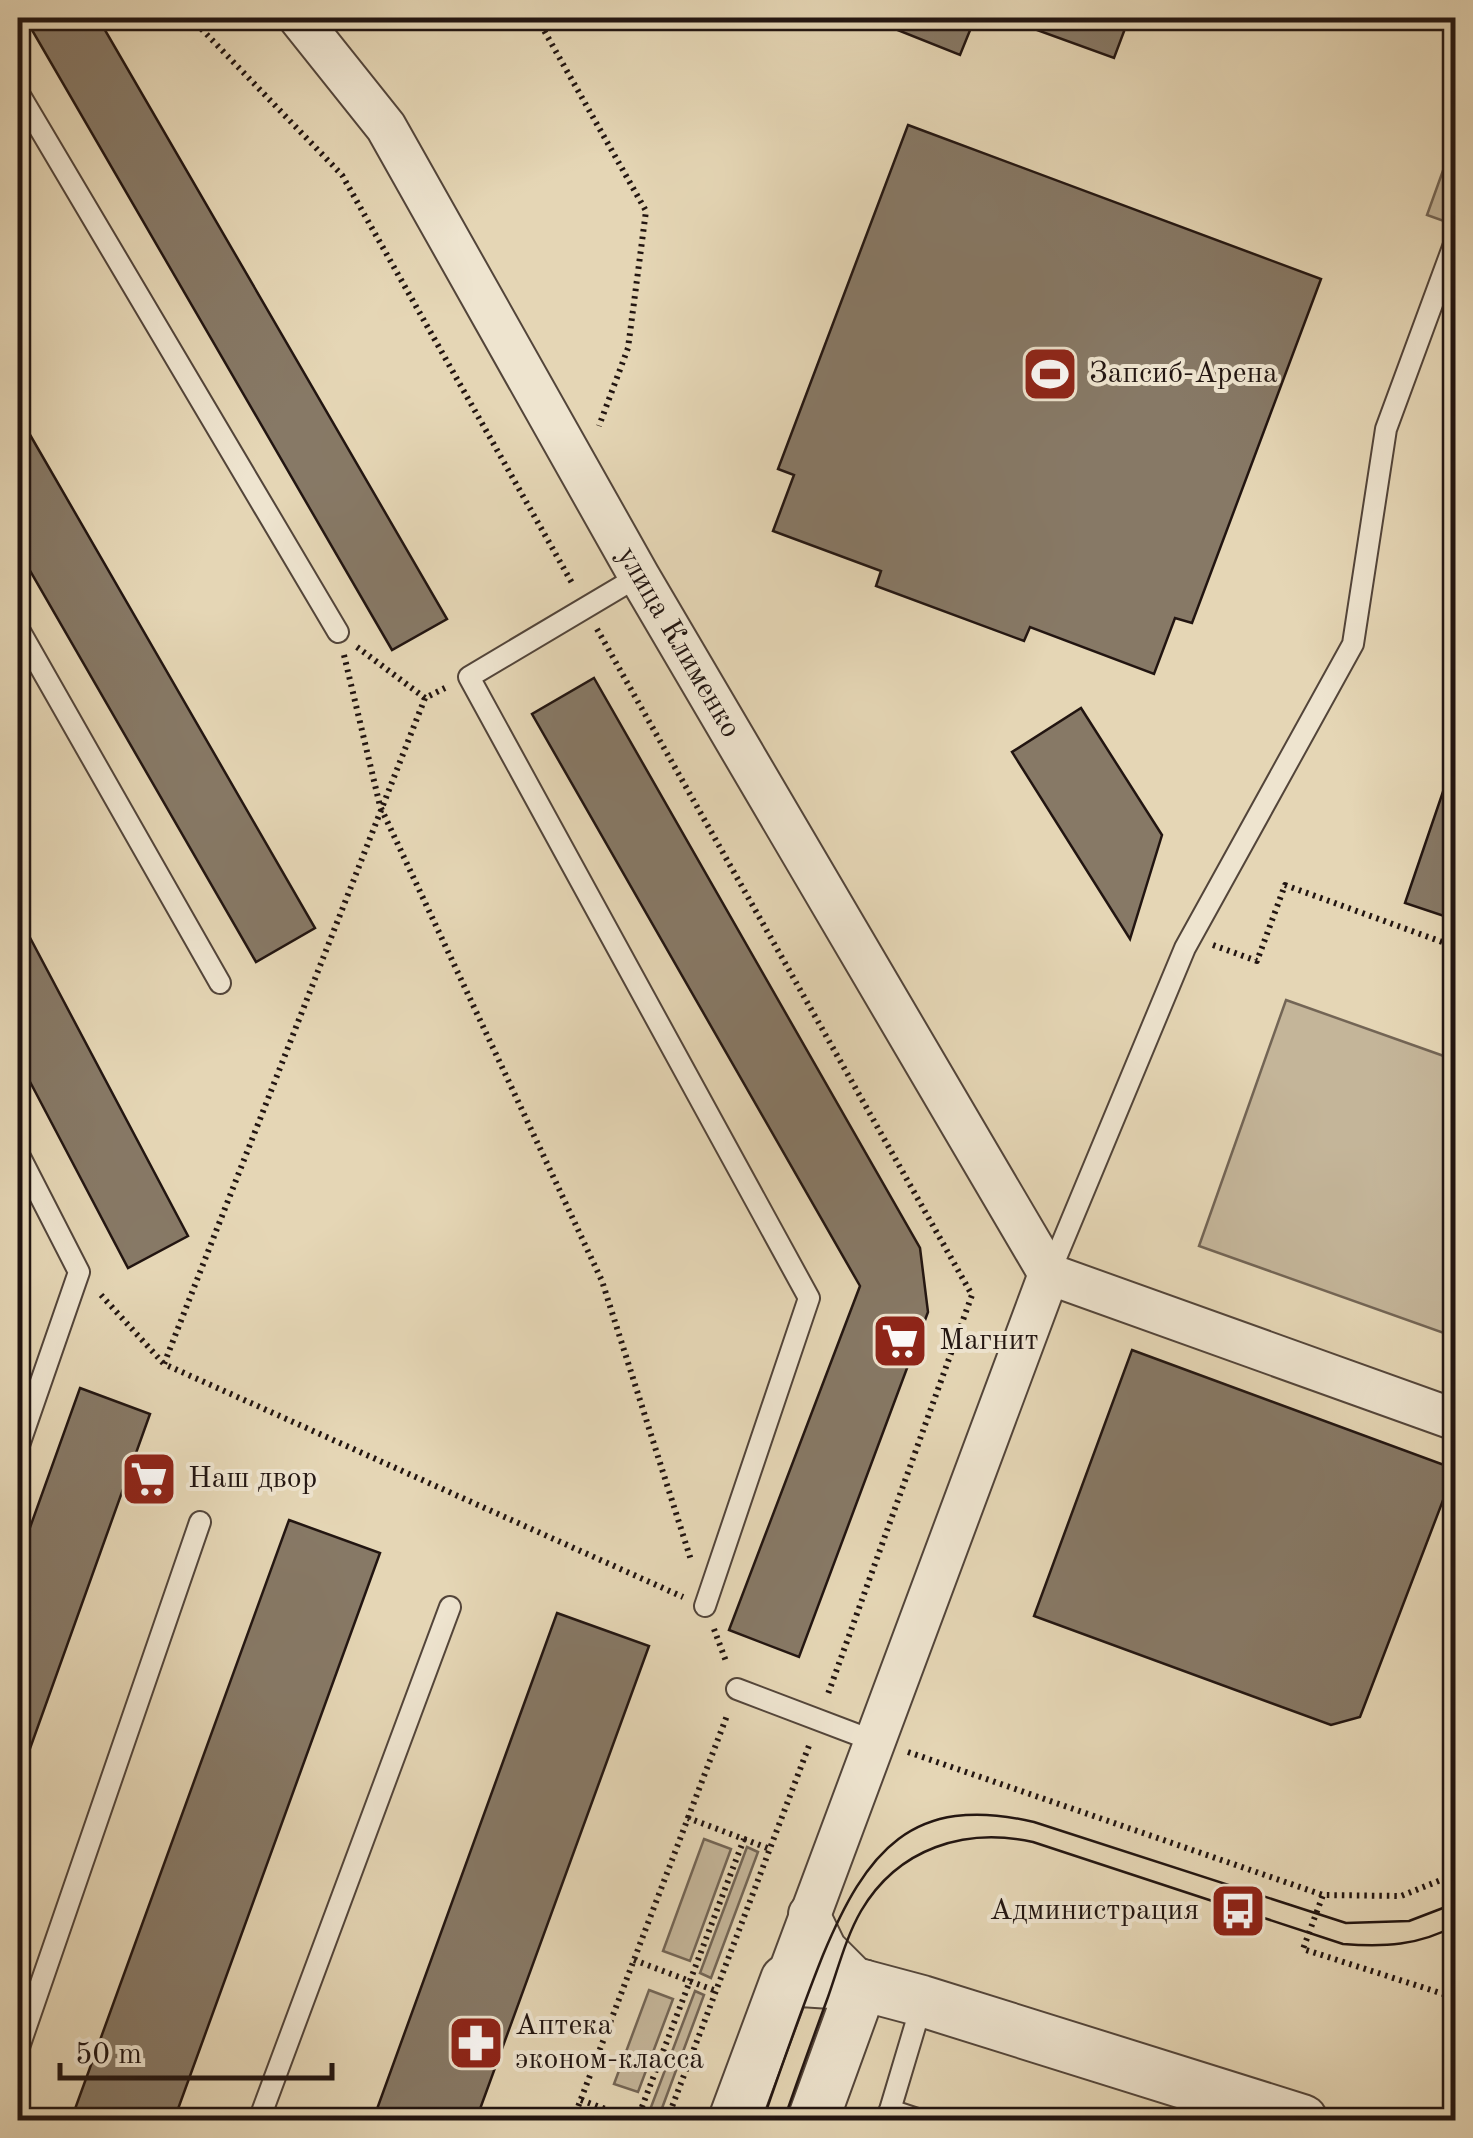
<svg xmlns="http://www.w3.org/2000/svg" width="1473" height="2138" font-family="'Old Standard TT',serif">
	<style>
		.green { fill: #c4b599; stroke: #736555; stroke-width: 2.5 }
		.building { fill: #877966; stroke: #221511; stroke-width: 2.5 }
		.lines { fill: none; stroke-linecap: round; stroke-linejoin: round }
		.service-casing { stroke: #53453a; stroke-width: 24 }
		.minor-casing { stroke: #53453a; stroke-width: 44 }
		.tertiary-casing { stroke: #53453a; stroke-width: 54 }
		.path { stroke: #221511; stroke-width: 6; stroke-dasharray: 2.5 5; stroke-linecap: butt }
		.service { stroke: #eee4cf; stroke-width: 20 }
		.minor { stroke: #eee4cf; stroke-width: 40 }
		.tertiary { stroke: #eee4cf; stroke-width: 50 }
		.tram { stroke: #221511; stroke-width: 2.5 }
		.labels { text-anchor: middle; dominant-baseline: central; stroke-width: 8; stroke-linejoin: round; paint-order: stroke }
		.poi-label { font-size: 30px; fill: #221511; stroke: #eee4cf; text-anchor: start }
		.street-label { font-size: 30px; fill: #221511; stroke: #eee4cf }
	</style>
	<rect width="100%" height="100%" fill="#e5d6b5"/>
	<filter id="stains"><feTurbulence type="fractalNoise" baseFrequency=".002" numOctaves="4"/><feColorMatrix values="0 0 0 0 .2 0 0 0 0 .09 0 0 0 0 .02 0 0 0 .5 -.17"/></filter>
	<radialGradient id="worn" r=".72"><stop offset=".6" stop-color="#630" stop-opacity="0"/><stop offset="1" stop-color="#630" stop-opacity=".3"/></radialGradient>
	<g class="green">
		<path d="M1454 140 1456 141 1455 225 1427 215Z"/>
		<path d="M1286 1000 1455 1060V1337L1199 1246Z"/>
		<path d="M704 1839 731 1849 690 1961 663 1951Z"/>
		<path d="M747 1847 758 1852 711 1978 700 1973Z"/>
		<path d="M649 1990 673 1999 638 2092 614 2084Z"/>
		<path d="M695 1991 704 1995 658 2119 648 2115Z"/>
	</g>
	<g class="building">
		<path d="M25 18H98L447 619 392 650Z"/>
		<path d="M882 18H975L960 55 880 23Z"/>
		<path d="M1004 18H1129L1114 58Z"/>
		<path d="M908 125 1321 279 1192 623 1175 618 1154 674 1030 627 1024 641 876 586 881 571 773 531 794 475 778 469Z"/>
		<path d="M18 414 315 928 256 962 18 550Z"/>
		<path d="M594 678 920 1248 928 1312 799 1657 729 1630 860 1286 532 714Z"/>
		<path d="M1081 708 1162 835 1130 939 1012 752Z"/>
		<path d="M1448 777 1456 779V920L1405 903Z"/>
		<path d="M18 915 188 1236 128 1268 18 1059Z"/>
		<path d="M1132 1350 1455 1469 1360 1717 1331 1725 1034 1616Z"/>
		<path d="M80 1388 150 1414 18 1782V1561Z"/>
		<path d="M289 1520 380 1553 174 2120H71Z"/>
		<path d="M557 1613 649 1646 476 2120H373Z"/>
	</g>
	<g class="lines">
		<g class="service-casing">
			<g id="service">
				<path d="M18 92 338 632"/>
				<path d="M639 576 469 677 809 1298 705 1606"/>
				<path d="M18 628 220 983"/>
				<path d="M18 1153 79 1272 18 1448"/>
				<path d="M1050 1272 1185 948 1353 644 1386 429 1456 239"/>
				<path d="M737 1689 874 1741"/>
				<path d="M18 2050 200 1522"/>
				<path d="M890 2110 920 2120"/>
				<path d="M259 2120 450 1607"/>
				<path d="M887 2120 922 2003"/>
			</g>
		</g>
		<g class="minor-casing">
			<g id="minor">
				<path id="s1" d="M299 18 386 127 639 576 1049 1274"/>
				<path d="M1049 1274 1456 1420"/>
				<path d="M809 1914 826 1949 862 1985"/>
				<path d="M786 1980 1049 1274"/>
			</g>
		</g>
		<g class="tertiary-casing">
			<g id="tertiary">
				<path d="M734 2120 786 1980 862 1985 922 2001 1302 2120"/>
				<path d="M813 2120 862 1985"/>
			</g>
		</g>
		<g class="path">
			<path d="M191 18 342 175 572 583"/>
			<path d="M537 18 646 211 628 348 599 426"/>
			<path d="M597 629 972 1295 828 1694"/>
			<path d="M357 647 425 698 445 688"/>
			<path d="M344 655 380 806 602 1281 691 1560"/>
			<path d="M425 698 164 1364 683 1597"/>
			<path d="M1213 945 1257 961 1285 885 1456 947"/>
			<path d="M101 1295 164 1364"/>
			<path d="M714 1629 727 1664"/>
			<path d="M908 1752 1323 1895"/>
			<path d="M688 1818 728 1713"/>
			<path d="M744 1839 770 1849"/>
			<path d="M1456 1858 1446 1878 1401 1896 1323 1895 1303 1949 1456 1998"/>
			<path d="M634 1960 716 1991"/>
			<path d="M581 2100 635 2120"/>
			<path d="M573 2120 688 1818 744 1839 637 2120"/>
			<path d="M667 2120 810 1743"/>
		</g>
		<use href="#service" class="service"/>
		<use href="#minor" class="minor"/>
		<use href="#tertiary" class="tertiary"/>
		<g class="tram">
			<path d="M763 2120C782 2065 801 2010 823 1955 866 1852 911 1793 1034 1822L1346 1923 1409 1921 1456 1903"/>
			<path d="M784 2120C798 2079 813 2038 828 1997 838 1969 846 1937 861 1911 898 1848 965 1827 1033 1842L1343 1944C1383 1947 1419 1946 1456 1925"/>
		</g>
	</g>
	<defs>
		<g id="stadium-square" transform="scale(2.875)"><rect x="-9" y="-9" width="18" height="18" rx="4" fill="#8f2418" stroke="#eee4cf"/><path d="M0-5a6.5 5 0 1 0 0 10a6.5 5 0 1 0 0-10ZM-3.5-1.8h7v3.6h-7Z" fill="#fff"/></g>
		<g id="supermarket-square" transform="scale(2.875)"><rect x="-9" y="-9" width="18" height="18" rx="4" fill="#8f2418" stroke="#eee4cf"/><path d="M-6-5.5h2.5l.6 2H6L4.5 2H-2.5L-4.4-4H-6ZM-1.5 3.2a1.3 1.3 0 1 0 .1 0ZM3 3.2a1.3 1.3 0 1 0 .1 0Z" fill="#fff"/></g>
		<g id="bus-square" transform="scale(2.875)"><rect x="-9" y="-9" width="18" height="18" rx="4" fill="#8f2418" stroke="#eee4cf"/><path d="M-5-6H5V4H4V6H2V4H-2V6H-4V4H-5ZM-3.5-4V0h7V-4ZM-3.5 1.2v1.5H-2V1.2ZM2 1.2v1.5H3.5V1.2Z" fill="#fff"/></g>
		<g id="pharmacy-square" transform="scale(2.875)"><rect x="-9" y="-9" width="18" height="18" rx="4" fill="#8f2418" stroke="#eee4cf"/><path d="M-2-6h4v4h4v4h-4v4h-4v-4h-4v-4h4Z" fill="#fff"/></g>
	</defs>
	<g fill-rule="evenodd">
		<use href="#stadium-square" x="1050" y="374"/>
		<use href="#supermarket-square" x="900" y="1341"/>
		<use href="#supermarket-square" x="149" y="1479"/>
		<use href="#bus-square" x="1238" y="1911"/>
		<use href="#pharmacy-square" x="476" y="2043"/>
	</g>
	<g class="labels">
		<g class="poi-label">
			<text x="1089" y="374">Запсиб-Арена</text>
			<text x="939" y="1341">Магнит</text>
			<text x="188" y="1479">Наш двор</text>
			<text x="1199" y="1911" text-anchor="end">Администрация</text>
			<text x="515" y="2026">Аптека<tspan x="515" dy="34">эконом-класса</tspan></text>
		</g>
		<g class="street-label">
			<text stroke="none"><textPath href="#s1" startOffset="732">улица Клименко</textPath></text>
		</g>
	</g>
	<rect width="1473" height="2138" fill="none" stroke="#e5d6b5" stroke-width="60"/>
	<rect x="20" y="20" width="1433" height="2098" fill="none" stroke="#221511" stroke-width="5"/>
	<rect x="30" y="30" width="1413" height="2078" fill="none" stroke="#221511" stroke-width="2.5"/>
	<path d="M60 2063v15h272v-15" fill="none" stroke="#221511" stroke-width="5"/>
	<text x="75" y="2063" font-size="30" fill="#221511" stroke="#eee4cf" stroke-width="8" paint-order="stroke">50 m</text>
	<rect width="100%" height="100%" filter="url(#stains)"/>
	<rect width="100%" height="100%" fill="url(#worn)"/>
</svg>
